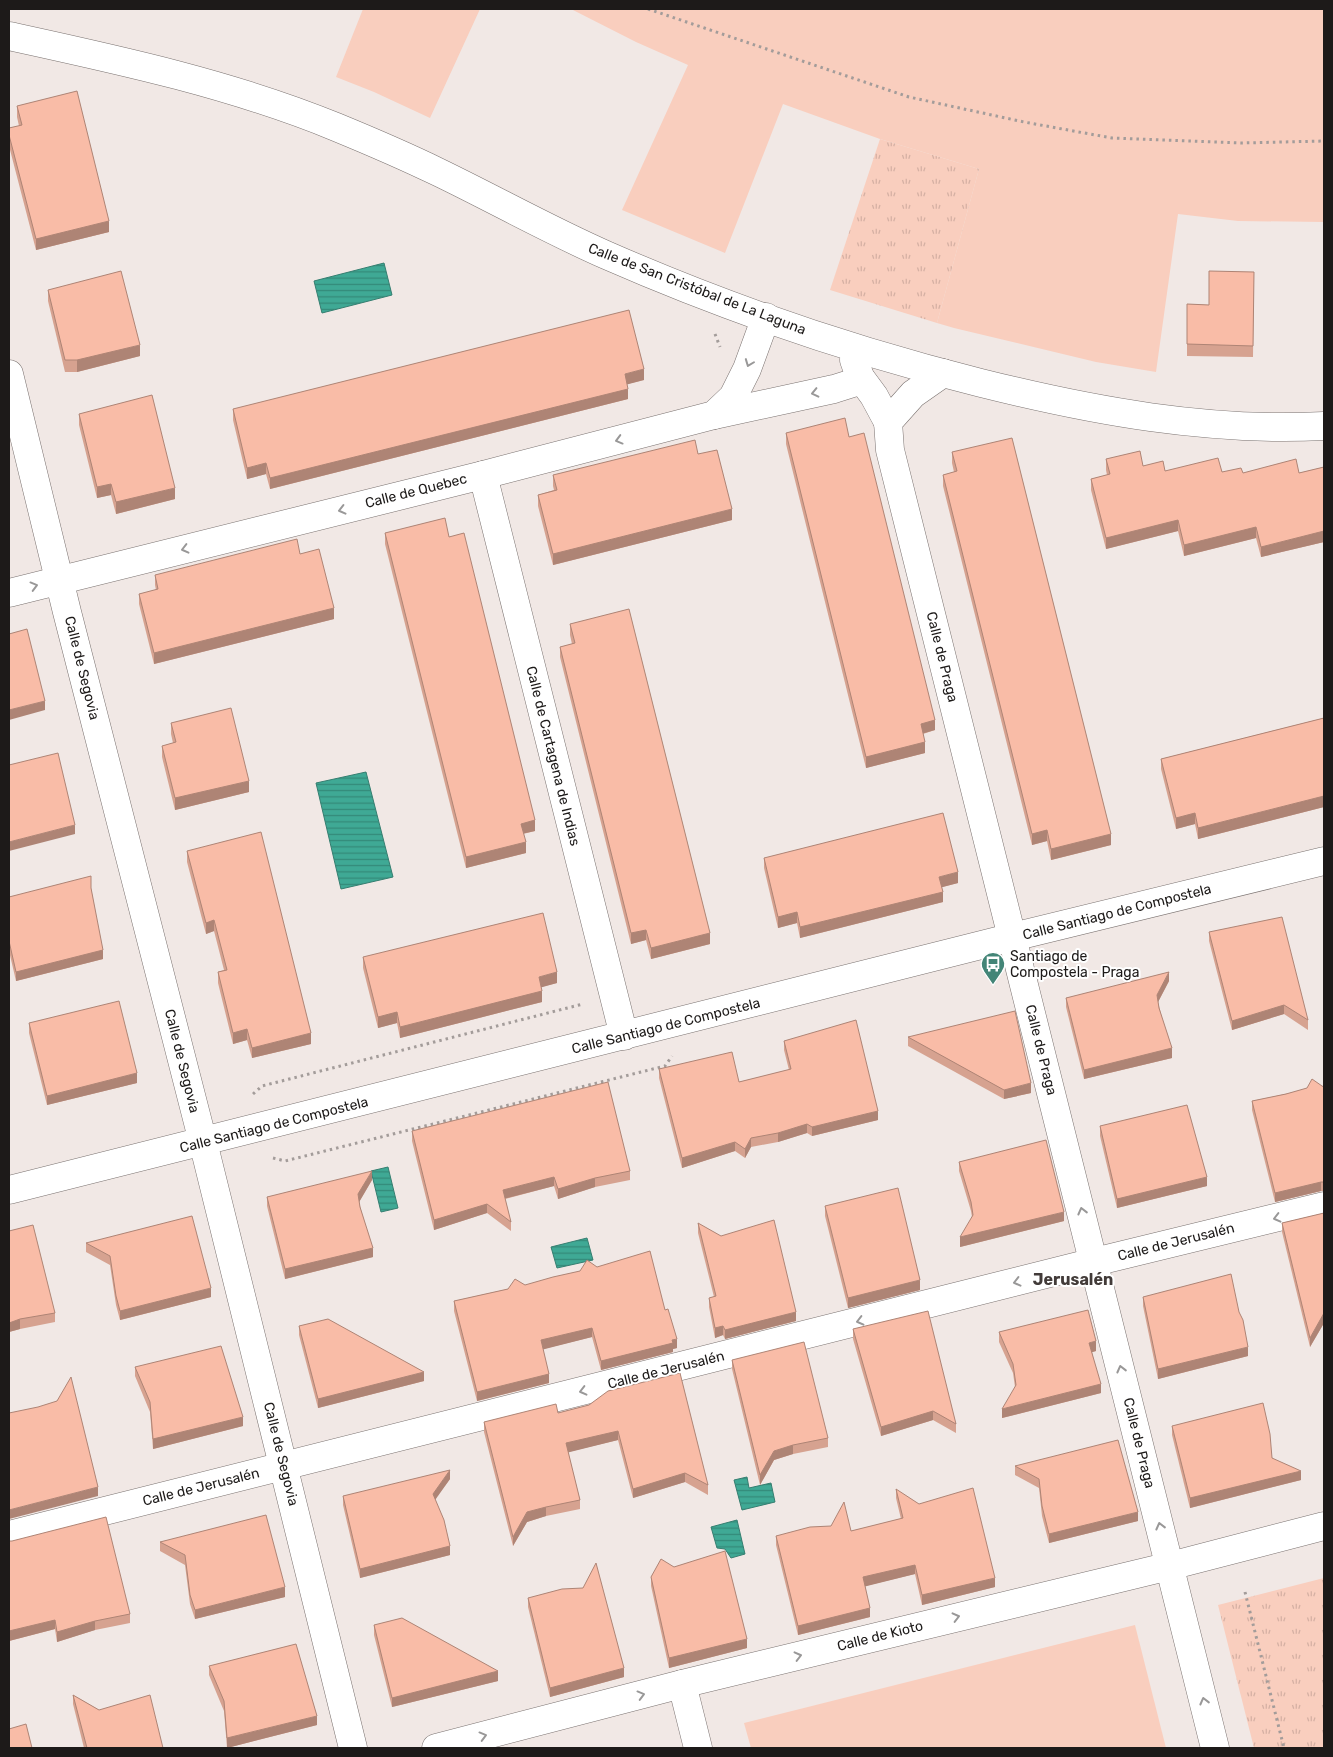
<svg xmlns="http://www.w3.org/2000/svg" width="1333" height="1757" font-family="Rubik,sans-serif">
	<style>
		.grass { fill: #f9cebe }
		.park { fill: url(#park-tufts) }
		.water { fill: url(#water-rules); stroke: #357e70 }
		.lines { fill: none; stroke-linecap: round; stroke-linejoin: round }
		.street-casing { stroke: #7a7270; stroke-width: 29 }
		.path { stroke: #a39c9a; stroke-width: 3; stroke-dasharray: 2.5 4; stroke-linecap: butt }
		.street { stroke: #fff; stroke-width: 28 }
		.wall { fill: #d6a290 }
		.shaded-wall { fill: #ae8475 }
		.building { fill: #f9bca7; stroke: #ae8475 }
		.oneway { stroke: #999898 }
		.labels { text-anchor: middle; dominant-baseline: central; stroke-width: 4; stroke-linejoin: round; paint-order: stroke }
		.street-label { font-size: 14px; fill: #1d1a19; stroke: #fff }
		.poi-label { font-size: 14px; fill: #1d1a19; stroke: #fff; text-anchor: start }
		.quarter-label { font-size: 16px; font-weight: bold; fill: #423b39; stroke: #fff }
	</style>
	<defs>
		<pattern id="park-tufts" width="24" height="20" patternUnits="userSpaceOnUse" patternTransform="scale(1.25)"><rect width="24" height="20" fill="#f9cebe"/><path d="M3 7l-1-3M5 7V3M7 7l1-3M15 17l-1-3M17 17v-4M19 17l1-3" fill="none" stroke="#d5b0a3"/></pattern>
		<pattern id="water-rules" width="6" height="5" patternUnits="userSpaceOnUse" patternTransform="scale(1.25)"><rect width="6" height="5" fill="#3fa995"/><path d="M0 2.5h6" fill="none" stroke="#348979"/></pattern>
	</defs>
	<rect width="100%" height="100%" fill="#f1e8e5"/>
	<g class="grass">
		<path d="M363 9H480L430 118 374 92 336 77Z"/>
		<path d="M571 9H1324V222L1238 221 1178 214 1156 372 1096 362 954 328 937 323 979 169 880 139 783 104 725 253 622 210 688 65 636 42Z"/>
		<path d="M1135 1625 1166 1748H751L744 1723Z"/>
	</g>
	<g class="park">
		<path d="M880 139 979 169 937 323 830 290Z"/>
		<path d="M1324 1578V1748H1254L1218 1605Z"/>
	</g>
	<g class="water">
		<path d="M384 263 392 295 322 313 314 281Z"/>
		<path d="M366 772 393 877 341 889 316 783Z"/>
		<path d="M388 1167 398 1208 381 1212 371 1171Z"/>
		<path d="M587 1238 593 1260 557 1268 551 1247Z"/>
		<path d="M747 1477 749 1488 771 1483 775 1502 742 1510 734 1480Z"/>
		<path d="M737 1520 745 1554 731 1558 725 1549 717 1548 711 1527Z"/>
	</g>
	<g class="lines">
		<g class="street-casing">
			<g id="street">
				<path d="M9 36C119 60 231 84 336 127 370 141 405 156 438 172 494 199 549 230 606 255 727 308 853 351 981 383 1093 411 1208 432 1324 426"/>
				<path d="M854 360 860 377 874 396 888 422"/>
				<path d="M943 373 913 394 888 422 890 450 1215 1748"/>
				<path d="M9 374 67 612 203 1142 353 1748"/>
				<path d="M714 415 834 389 853 383 860 377"/>
				<path d="M483 475 624 1036"/>
				<path d="M9 593 483 475 714 415 733 397 747 369 766 317"/>
				<path d="M9 1190 1013 937 1324 861"/>
				<path d="M9 1535 1094 1262 1324 1206"/>
				<path d="M682 1684 698 1748"/>
				<path d="M436 1748 682 1684 1170 1566 1324 1526"/>
			</g>
		</g>
		<g class="path">
			<path d="M648 9 909 97 1024 122 1112 138 1241 143 1324 141"/>
			<path d="M715 334 720 347"/>
			<path d="M253 1094 262 1086 583 1004"/>
			<path d="M273 1158 285 1161 665 1066 672 1056"/>
			<path d="M1245 1592 1284 1748"/>
		</g>
		<use href="#street" class="street"/>
	</g>
	<g class="wall">
		<path d="M17 106 109 232 36 250 9 146V128L19 126 17 117Z"/>
		<path d="M1254 272 1253 357 1187 356V304L1209 305Z"/>
		<path d="M48 290 140 356 77 372H65L48 301Z"/>
		<path d="M644 380 627 384 628 399 270 489 266 474 247 479 233 420V409Z"/>
		<path d="M79 414 175 499 116 514 111 495 97 498 79 425Z"/>
		<path d="M786 433 849 437 935 730 923 734 925 753 866 768 786 444Z"/>
		<path d="M952 452 1111 845 1051 860 1047 841 1032 845 943 486V475L954 472 952 463Z"/>
		<path d="M1106 459 1143 466 1165 471 1243 473H1299L1324 467V542L1261 557 1256 538 1184 556 1178 531 1106 549 1091 490V479L1107 475 1106 470Z"/>
		<path d="M553 475 732 520 553 565 538 506V495L554 490 553 486Z"/>
		<path d="M385 533 449 537 535 831 523 834 526 853 466 868 385 544Z"/>
		<path d="M300 554 334 619 154 664 139 604V594L156 590 155 585V575Z"/>
		<path d="M570 624 710 944 651 959 646 940 631 944 560 657V647L572 644 570 635Z"/>
		<path d="M1324 718V807L1198 839 1195 824 1176 829 1161 769V759Z"/>
		<path d="M171 723 249 792 175 810 162 757V746L173 743 171 734Z"/>
		<path d="M187 851 311 1044 252 1058 247 1040 233 1044 218 983V972L224 970 214 931 206 934 187 862Z"/>
		<path d="M764 858 958 883 942 887 943 902 800 938 797 923 778 928 764 868Z"/>
		<path d="M91 888 103 959 16 981 9 951V897Z"/>
		<path d="M1209 932 1308 1020V1030L1284 1014 1232 1030 1209 941Z"/>
		<path d="M363 957 557 983 541 987 542 1002 400 1038 397 1023 378 1028 363 968Z"/>
		<path d="M1169 981 1158 1002 1172 1058 1084 1079 1066 1007V998Z"/>
		<path d="M29 1023 137 1083 47 1105 29 1033Z"/>
		<path d="M908 1037 1031 1093 1004 1099 908 1046Z"/>
		<path d="M784 1041 878 1120 812 1136 807 1133 778 1142 751 1147 745 1158 735 1151 682 1168 659 1078V1069L739 1082 789 1070 784 1050Z"/>
		<path d="M1322 1086 1324 1087V1191H1321L1275 1202 1252 1110V1101Z"/>
		<path d="M1100 1126 1207 1186 1117 1208 1100 1136Z"/>
		<path d="M412 1131 630 1171V1180L595 1187 558 1199 554 1186 505 1199 511 1222V1231L487 1213 434 1230 412 1141Z"/>
		<path d="M959 1162 1064 1221 960 1247 972 1217 971 1211 959 1171Z"/>
		<path d="M372 1180 359 1202 373 1257 285 1279 267 1206V1197Z"/>
		<path d="M825 1206 920 1290 848 1308 825 1216Z"/>
		<path d="M1324 1213V1323L1310 1347 1282 1232V1223Z"/>
		<path d="M698 1223 796 1321 725 1339 723 1335 715 1338 709 1307V1298L714 1297 698 1233Z"/>
		<path d="M9 1231 55 1313V1322L20 1329 9 1332Z"/>
		<path d="M86 1243 211 1297 120 1320 116 1305 110 1265 86 1252Z"/>
		<path d="M525 1285 665 1310 677 1348 673 1349V1352L601 1370 592 1337 543 1349 549 1383 477 1401 454 1311V1301Z"/>
		<path d="M1143 1297 1248 1356 1158 1379 1143 1306Z"/>
		<path d="M299 1326 424 1381 318 1408 299 1335Z"/>
		<path d="M853 1329 956 1424V1433L933 1420 881 1436 853 1339Z"/>
		<path d="M999 1332 1096 1351 1092 1352 1101 1393 1002 1418 1015 1387 1013 1373 999 1342Z"/>
		<path d="M732 1360 828 1438V1447L793 1454 774 1460 760 1485 732 1369Z"/>
		<path d="M135 1367 243 1426 153 1449 150 1412 135 1376Z"/>
		<path d="M589 1405 708 1485V1495L685 1482 633 1498 618 1440 568 1452 580 1500V1509L546 1516 527 1522 513 1546 484 1432V1422L558 1413Z"/>
		<path d="M1172 1426 1272 1458 1301 1480 1190 1508 1172 1435Z"/>
		<path d="M1015 1466 1138 1521 1049 1543 1042 1516 1039 1488 1015 1475Z"/>
		<path d="M450 1479 435 1499 450 1555 360 1578 343 1505V1496Z"/>
		<path d="M896 1489 995 1587 922 1605 915 1574 865 1586 870 1617 798 1635 776 1545V1536L851 1531 901 1519 896 1498Z"/>
		<path d="M9 1541 130 1614V1623L95 1630 57 1642 55 1629 9 1641Z"/>
		<path d="M160 1542 285 1597 195 1619 190 1604 185 1565 160 1551Z"/>
		<path d="M674 1567 747 1648 669 1668 651 1586V1577Z"/>
		<path d="M528 1598 624 1677 550 1697 528 1607Z"/>
		<path d="M374 1625 498 1681 392 1707 374 1635Z"/>
		<path d="M209 1666 317 1725 227 1748 224 1711 209 1675Z"/>
		<path d="M73 1695 99 1710 163 1748H84L73 1704Z"/>
	</g>
	<g class="shaded-wall">
		<path d="M109 221V232L36 250V239Z"/>
		<path d="M140 345V356L77 372V360Z"/>
		<path d="M644 369V380L625 385V374Z"/>
		<path d="M628 389V399L270 489V478Z"/>
		<path d="M266 463V474L247 479V468Z"/>
		<path d="M111 484V495L97 498V487Z"/>
		<path d="M175 488V499L116 514V502Z"/>
		<path d="M732 509V520L553 565V554Z"/>
		<path d="M1178 520V531L1106 549V538Z"/>
		<path d="M1256 527V538L1184 556V545Z"/>
		<path d="M1324 531V542L1261 557V547Z"/>
		<path d="M334 608V619L154 664V653Z"/>
		<path d="M45 701V710L9 720V710Z"/>
		<path d="M935 720V730L921 734V724Z"/>
		<path d="M925 742V753L866 768V757Z"/>
		<path d="M249 781V792L175 810V798Z"/>
		<path d="M1324 796V807L1198 839V828Z"/>
		<path d="M1195 813V824L1176 829V818Z"/>
		<path d="M535 820V831L521 834V824Z"/>
		<path d="M75 825V834L9 851V842Z"/>
		<path d="M1047 830V841L1032 845V834Z"/>
		<path d="M1111 834V845L1051 860V849Z"/>
		<path d="M526 842V853L466 868V857Z"/>
		<path d="M958 872V883L939 888V877Z"/>
		<path d="M943 892V902L800 938V927Z"/>
		<path d="M797 912V923L778 928V917Z"/>
		<path d="M214 920V931L206 934V923Z"/>
		<path d="M646 930V940L631 944V933Z"/>
		<path d="M710 933V944L651 959V948Z"/>
		<path d="M103 950V959L16 981V972Z"/>
		<path d="M557 972V983L539 988V977Z"/>
		<path d="M1169 972V981L1157 1004V995Z"/>
		<path d="M542 991V1002L400 1038V1027Z"/>
		<path d="M1284 1005V1014L1232 1030V1021Z"/>
		<path d="M397 1012V1023L378 1028V1017Z"/>
		<path d="M247 1029V1040L233 1044V1033Z"/>
		<path d="M311 1033V1044L252 1058V1048Z"/>
		<path d="M1172 1048V1058L1084 1079V1070Z"/>
		<path d="M137 1073V1083L47 1105V1096Z"/>
		<path d="M1031 1083V1093L1004 1099V1090Z"/>
		<path d="M878 1111V1120L812 1136V1127Z"/>
		<path d="M807 1124V1133L778 1142V1133Z"/>
		<path d="M751 1138V1147L745 1158V1149Z"/>
		<path d="M735 1142V1151L682 1168V1158Z"/>
		<path d="M372 1171V1180L358 1204V1194Z"/>
		<path d="M554 1177V1186L503 1199V1190Z"/>
		<path d="M1207 1177V1186L1117 1208V1199Z"/>
		<path d="M595 1178V1187L558 1199V1189Z"/>
		<path d="M1321 1182V1191L1275 1202V1193Z"/>
		<path d="M487 1204V1213L434 1230V1220Z"/>
		<path d="M1064 1212V1221L960 1247V1237Z"/>
		<path d="M373 1248V1257L285 1279V1269Z"/>
		<path d="M920 1280V1290L848 1308V1298Z"/>
		<path d="M211 1288V1297L120 1320V1311Z"/>
		<path d="M796 1312V1321L725 1339V1330Z"/>
		<path d="M1324 1313V1323L1310 1347V1338Z"/>
		<path d="M20 1319V1329L9 1332V1323Z"/>
		<path d="M723 1326V1335L715 1338V1328Z"/>
		<path d="M592 1328V1337L541 1350V1340Z"/>
		<path d="M677 1339V1348L673 1349V1352L601 1370V1361Z"/>
		<path d="M1096 1341V1351L1089 1353V1343Z"/>
		<path d="M1248 1347V1356L1158 1379V1369Z"/>
		<path d="M424 1372V1381L318 1408V1399Z"/>
		<path d="M549 1374V1383L477 1401V1392Z"/>
		<path d="M1101 1384V1393L1002 1418V1409Z"/>
		<path d="M933 1411V1420L881 1436V1427Z"/>
		<path d="M243 1417V1426L153 1449V1439Z"/>
		<path d="M618 1431V1440L566 1453V1443Z"/>
		<path d="M793 1445V1454L774 1460 760 1485V1475L774 1451Z"/>
		<path d="M450 1470V1479L433 1503V1494Z"/>
		<path d="M1301 1471V1480L1190 1508V1498Z"/>
		<path d="M685 1473V1482L633 1498V1489Z"/>
		<path d="M98 1487V1496L9 1519V1510Z"/>
		<path d="M546 1507V1516L527 1522 513 1546V1537L527 1512Z"/>
		<path d="M1138 1512V1521L1049 1543V1534Z"/>
		<path d="M450 1546V1555L360 1578V1569Z"/>
		<path d="M915 1565V1574L863 1587V1577Z"/>
		<path d="M995 1578V1587L922 1605V1595Z"/>
		<path d="M285 1587V1597L195 1619V1610Z"/>
		<path d="M870 1608V1617L798 1635V1626Z"/>
		<path d="M55 1620V1629L9 1641V1631Z"/>
		<path d="M95 1621V1630L57 1642V1632Z"/>
		<path d="M747 1639V1648L669 1668V1658Z"/>
		<path d="M624 1668V1677L550 1697V1688Z"/>
		<path d="M498 1671V1681L392 1707V1698Z"/>
		<path d="M317 1716V1725L227 1748V1738Z"/>
	</g>
	<g class="building">
		<path d="M77 91 109 221 36 239 9 135V128L22 125 17 106Z"/>
		<path d="M121 271 140 345 77 360H65L48 290Z"/>
		<path d="M1209 271 1254 272 1253 346 1187 344V304L1209 305Z"/>
		<path d="M629 310 644 369 625 374 628 389 270 478 266 463 247 468 233 409Z"/>
		<path d="M152 395 175 488 116 502 111 484 97 487 79 414Z"/>
		<path d="M845 418 849 437 864 433 935 720 921 724 925 742 866 757 786 433Z"/>
		<path d="M1012 438 1111 834 1051 849 1047 830 1032 834 943 475 957 471 952 452Z"/>
		<path d="M695 440 698 454 717 450 732 509 553 554 538 495 557 490 553 475Z"/>
		<path d="M1140 451 1143 466 1163 461 1165 471 1218 458 1222 472 1241 468 1243 473 1296 459 1299 473 1324 467V531L1261 547 1256 527 1184 545 1178 520 1106 538 1091 479 1110 474 1106 459Z"/>
		<path d="M445 518 449 537 464 533 535 820 521 824 526 842 466 857 385 533Z"/>
		<path d="M297 539 300 554 319 549 334 608 154 653 139 594 158 589 155 575Z"/>
		<path d="M629 609 710 933 651 948 646 930 631 933 560 647 575 643 570 624Z"/>
		<path d="M27 629 45 701 9 710V634Z"/>
		<path d="M231 708 249 781 175 798 162 746 176 742 171 723Z"/>
		<path d="M1324 718V796L1198 828 1195 813 1176 818 1161 759Z"/>
		<path d="M58 753 75 825 9 842V765Z"/>
		<path d="M943 813 958 872 939 877 943 892 800 927 797 912 778 917 764 858Z"/>
		<path d="M261 832 311 1033 252 1048 247 1029 233 1033 218 972 227 970 214 920 206 923 187 851Z"/>
		<path d="M91 876V888L103 950 16 972 9 941V897Z"/>
		<path d="M543 913 557 972 539 977 542 991 400 1027 397 1012 378 1017 363 957Z"/>
		<path d="M1282 917 1308 1020 1284 1005 1232 1021 1209 932Z"/>
		<path d="M1169 972 1157 995 1159 1008 1172 1048 1084 1070 1066 998Z"/>
		<path d="M119 1001 137 1073 47 1096 29 1023Z"/>
		<path d="M1015 1011 1031 1083 1004 1090 908 1037Z"/>
		<path d="M856 1020 878 1111 812 1127 807 1124 778 1133 751 1138 745 1149 735 1142 682 1158 659 1069 732 1052 739 1082 791 1069 784 1041Z"/>
		<path d="M1312 1079 1322 1086 1324 1087V1182H1321L1275 1193 1252 1101 1286 1094 1307 1088Z"/>
		<path d="M608 1082 630 1171 595 1178 558 1189 554 1177 503 1190 511 1222 487 1204 434 1220 412 1131Z"/>
		<path d="M1187 1105 1207 1177 1117 1199 1100 1126Z"/>
		<path d="M1046 1140 1064 1212 960 1237 973 1215 971 1202 959 1162Z"/>
		<path d="M372 1171 358 1194 360 1207 373 1248 285 1269 267 1197Z"/>
		<path d="M898 1188 920 1280 848 1298 825 1206Z"/>
		<path d="M1324 1213V1313L1310 1338 1282 1223Z"/>
		<path d="M192 1216 211 1288 120 1311 116 1296 110 1256 86 1243Z"/>
		<path d="M774 1220 796 1312 725 1330 723 1326 715 1328 709 1298 716 1296 698 1223 721 1236Z"/>
		<path d="M33 1225 55 1313 20 1319 9 1323V1231Z"/>
		<path d="M650 1251 665 1310 668 1309 677 1339 672 1340 673 1343 601 1361 592 1328 541 1340 549 1374 477 1392 454 1301 508 1289 515 1279 525 1285 553 1277 580 1271 587 1260 597 1267Z"/>
		<path d="M1231 1274 1239 1312 1243 1320 1248 1347 1158 1369 1143 1297Z"/>
		<path d="M1088 1310 1096 1341 1089 1343 1101 1384 1002 1409 1016 1385 1013 1364 999 1332Z"/>
		<path d="M928 1311 956 1424 933 1411 881 1427 853 1329Z"/>
		<path d="M328 1319 424 1372 318 1399 299 1326Z"/>
		<path d="M804 1342 828 1438 793 1445 774 1451 760 1475 732 1360Z"/>
		<path d="M221 1346 243 1417 153 1439 150 1402 135 1367Z"/>
		<path d="M680 1373 708 1485 685 1473 633 1489 618 1431 566 1443 580 1500 546 1507 527 1512 513 1537 484 1422 556 1404 558 1413 589 1405 608 1391Z"/>
		<path d="M71 1377 98 1487 9 1510V1413L38 1407 57 1401Z"/>
		<path d="M1263 1403 1270 1434 1272 1458 1301 1471 1190 1498 1172 1426Z"/>
		<path d="M1118 1440 1138 1512 1049 1534 1042 1506 1039 1479 1015 1466Z"/>
		<path d="M450 1470 433 1494 444 1520 450 1546 360 1569 343 1496Z"/>
		<path d="M973 1488 995 1578 922 1595 915 1565 863 1577 870 1608 798 1626 776 1536 810 1527 831 1526 844 1502 851 1531 903 1518 896 1489 919 1504Z"/>
		<path d="M266 1515 285 1587 195 1610 190 1595 185 1555 160 1542Z"/>
		<path d="M106 1517 130 1614 95 1621 57 1632 55 1620 9 1631V1541H12Z"/>
		<path d="M725 1551 747 1639 669 1658 651 1577 661 1559 674 1567Z"/>
		<path d="M596 1563 624 1668 550 1688 528 1598 562 1589 583 1588Z"/>
		<path d="M402 1618 498 1671 392 1698 374 1625Z"/>
		<path d="M296 1644 317 1716 227 1738 224 1701 209 1666Z"/>
		<path d="M73 1695 99 1710 150 1695 163 1748H87Z"/>
		<path d="M26 1724 32 1748H9V1729Z"/>
	</g>
	<defs><path id="oneway-chevron" d="M-2-3.5L2.5 0L-2 3.5" fill="none" stroke-width="1.6" stroke-linecap="round" stroke-linejoin="round" transform="scale(1.25)"/></defs>
	<g class="oneway">
		<use href="#oneway-chevron" transform="translate(749 363) rotate(111)"/>
		<use href="#oneway-chevron" transform="translate(815 393) rotate(167)"/>
		<use href="#oneway-chevron" transform="translate(619 440) rotate(165)"/>
		<use href="#oneway-chevron" transform="translate(342 510) rotate(166)"/>
		<use href="#oneway-chevron" transform="translate(185 549) rotate(166)"/>
		<use href="#oneway-chevron" transform="translate(34 586) rotate(-15)"/>
		<use href="#oneway-chevron" transform="translate(1082 1211) rotate(-104)"/>
		<use href="#oneway-chevron" transform="translate(1277 1218) rotate(166)"/>
		<use href="#oneway-chevron" transform="translate(1017 1282) rotate(166)"/>
		<use href="#oneway-chevron" transform="translate(860 1321) rotate(166)"/>
		<use href="#oneway-chevron" transform="translate(1121 1369) rotate(-104)"/>
		<use href="#oneway-chevron" transform="translate(583 1391) rotate(166)"/>
		<use href="#oneway-chevron" transform="translate(1160 1526) rotate(-104)"/>
		<use href="#oneway-chevron" transform="translate(956 1617) rotate(-14)"/>
		<use href="#oneway-chevron" transform="translate(798 1656) rotate(-14)"/>
		<use href="#oneway-chevron" transform="translate(641 1695) rotate(-15)"/>
		<use href="#oneway-chevron" transform="translate(1204 1701) rotate(-104)"/>
		<use href="#oneway-chevron" transform="translate(483 1736) rotate(-15)"/>
	</g>
	<defs>
		<g id="bus-pin" transform="scale(1.25)"><path d="M0 17L-7.5 6A9.5 9.5 0 1 1 7.5 6Z" fill="#438577" stroke="#fff"/><path d="M-5-6H5V4H4V6H2V4H-2V6H-4V4H-5ZM-3.5-4V0h7V-4ZM-3.5 1.2v1.5H-2V1.2ZM2 1.2v1.5H3.5V1.2Z" fill="#fff"/></g>
	</defs>
	<g fill-rule="evenodd">
		<use href="#bus-pin" x="993" y="964"/>
	</g>
	<g class="labels">
		<g class="street-label">
			<text transform="translate(697 289) rotate(21)">Calle de San Cristóbal de La Laguna</text>
			<text transform="translate(416 491) rotate(-14)">Calle de Quebec</text>
			<text transform="translate(942 657) rotate(76)">Calle de Praga</text>
			<text transform="translate(82 668) rotate(76)">Calle de Segovia</text>
			<text transform="translate(553 756) rotate(76)">Calle de Cartagena de Indias</text>
			<text transform="translate(1117 912) rotate(-14)">Calle Santiago de Compostela</text>
			<text transform="translate(666 1026) rotate(-14)">Calle Santiago de Compostela</text>
			<text transform="translate(1041 1050) rotate(76)">Calle de Praga</text>
			<text transform="translate(182 1061) rotate(76)">Calle de Segovia</text>
			<text transform="translate(274 1125) rotate(-14)">Calle Santiago de Compostela</text>
			<text transform="translate(1176 1242) rotate(-14)">Calle de Jerusalén</text>
			<text transform="translate(666 1370) rotate(-14)">Calle de Jerusalén</text>
			<text transform="translate(1139 1443) rotate(76)">Calle de Praga</text>
			<text transform="translate(281 1454) rotate(76)">Calle de Segovia</text>
			<text transform="translate(201 1487) rotate(-14)">Calle de Jerusalén</text>
			<text transform="translate(880 1636) rotate(-14)">Calle de Kioto</text>
		</g>
		<g class="poi-label">
			<text x="1010" y="956">Santiago de<tspan x="1010" dy="16">Compostela - Praga</tspan></text>
		</g>
		<g class="quarter-label">
			<text x="1073" y="1279">Jerusalén</text>
		</g>
	</g>
	<rect width="1333" height="1757" fill="none" stroke="#1d1a19" stroke-width="20"/>
</svg>
